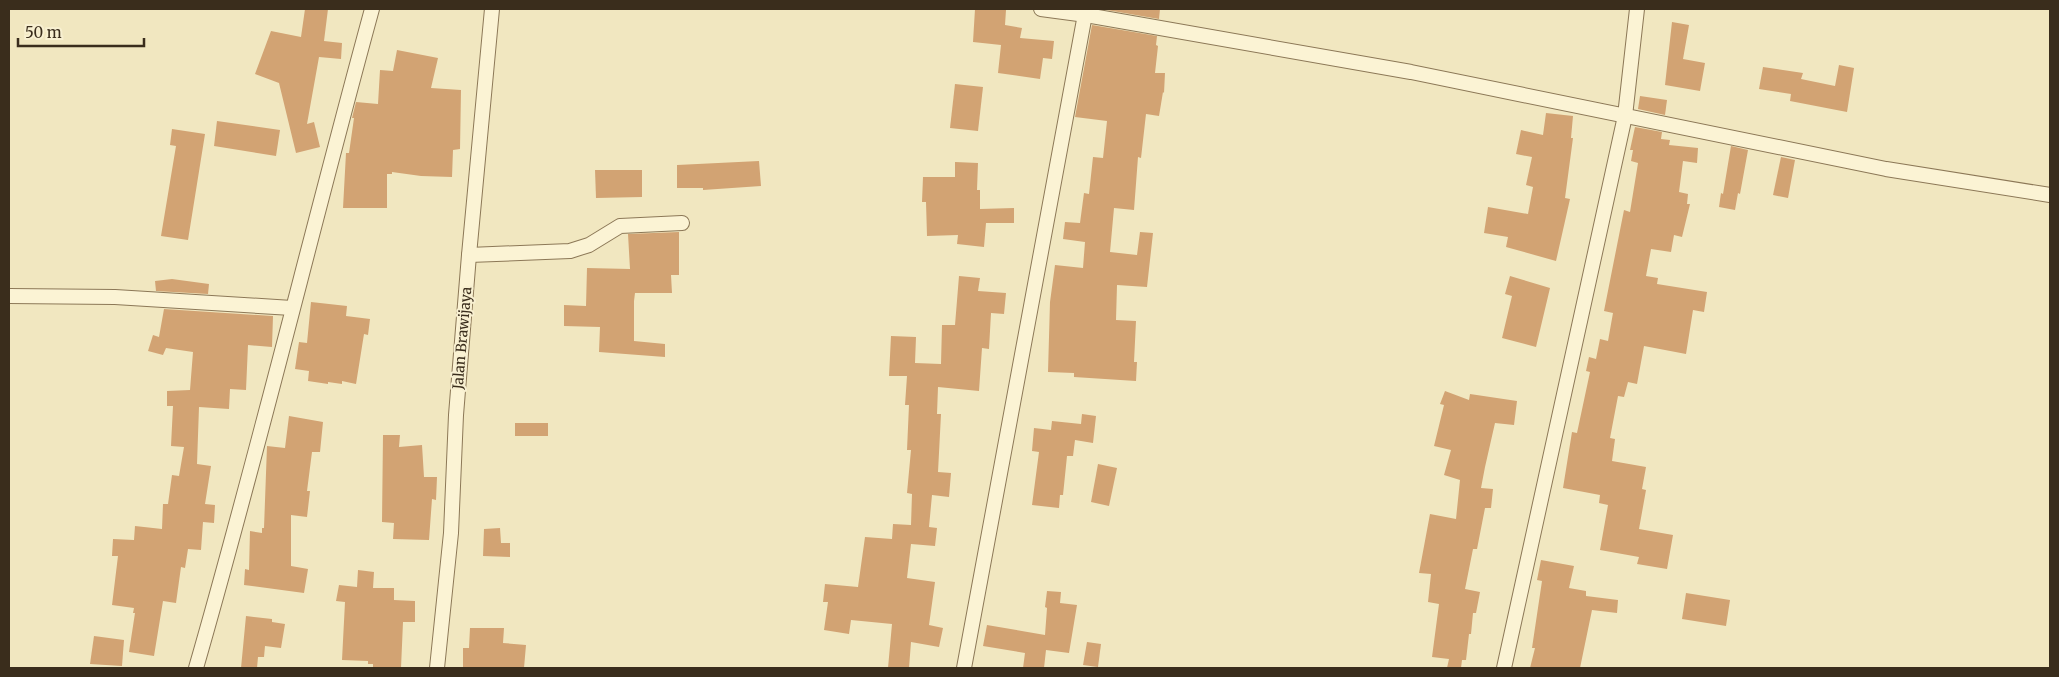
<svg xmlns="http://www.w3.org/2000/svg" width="2059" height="677" font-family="Merriweather,serif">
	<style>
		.building { fill: #d2a373 }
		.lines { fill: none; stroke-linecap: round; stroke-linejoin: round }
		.minor-casing { stroke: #8c7857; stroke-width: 16 }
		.minor { stroke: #fbf3d4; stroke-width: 14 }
		.labels { text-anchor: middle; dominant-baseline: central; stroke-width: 4; stroke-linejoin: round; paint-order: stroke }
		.street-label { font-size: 14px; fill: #3a2d1c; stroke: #f8f0d1 }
	</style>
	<rect width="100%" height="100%" fill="#f1e7c0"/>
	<g class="building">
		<path d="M305 9H328L324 41 342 43 341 59 319 57 307 124 314 122 320 147 296 153 279 83 255 74 271 31 301 37Z"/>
		<path d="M975 9 1006 10 1005 25 1022 28 1020 38 1054 41 1052 59 1043 58 1040 79 998 73 1001 45 973 42Z"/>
		<path d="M1101 9H1160L1159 19Z"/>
		<path d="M1672 22 1689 25 1683 59 1705 63 1700 91 1665 85Z"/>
		<path d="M1092 25 1157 36 1156 45 1158 46 1155 73H1165L1164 93 1163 92 1159 116 1146 114 1141 158 1138 157 1134 210 1114 208 1110 252 1137 255 1140 232 1153 233 1147 287 1117 285 1116 320 1136 321 1134 362H1137L1136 381 1074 377V373L1048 372 1050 302 1055 265 1083 268 1085 242 1063 239 1065 222 1080 223 1084 193 1089 194 1093 157 1103 158 1107 121 1075 117Z"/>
		<path d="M397 50 438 58 431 88 461 90 460 149 453 150 452 177 421 176 392 172V174H387V208H343L346 153H349L354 118H352L356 102 378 104 380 70 393 71Z"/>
		<path d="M1839 65 1854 68 1847 112 1790 101 1791 94 1759 89 1763 67 1803 73 1801 79 1835 86Z"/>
		<path d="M955 84 983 87 978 131 950 128Z"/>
		<path d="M1640 96 1667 100 1665 115 1638 109Z"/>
		<path d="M1546 113 1573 116 1571 138H1573L1565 198 1570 199 1556 261 1506 247 1508 237 1484 233 1488 207 1528 214 1533 187 1526 185 1532 157 1516 154 1521 130 1543 135Z"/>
		<path d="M217 121 280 130 276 156 214 146Z"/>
		<path d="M1635 127 1662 132 1661 139 1670 140 1669 145 1698 148 1697 163 1683 161 1679 192 1688 194 1687 204H1690L1682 237 1674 235 1671 252 1651 249 1646 276 1658 278 1657 284 1707 292 1704 312 1693 310 1686 354 1644 346 1637 384 1628 382 1624 397 1618 396 1610 438 1615 439 1612 461 1646 467 1642 489 1646 490 1639 529 1673 535 1667 569 1637 564 1639 557 1600 550 1608 505 1599 503 1600 495 1563 488 1572 432 1577 433 1590 372 1586 371 1589 357 1596 359 1600 339 1608 341 1613 313 1604 311 1624 210 1630 212 1638 163 1631 161 1633 150H1630Z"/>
		<path d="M172 129 205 134 188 240 161 236 176 146 170 145Z"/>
		<path d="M1731 146 1748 150 1740 194 1738 193 1735 210 1719 207 1721 193 1723 194Z"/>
		<path d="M1781 157 1795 160 1788 198 1773 195Z"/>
		<path d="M759 161 761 186 703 190V188H677V165Z"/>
		<path d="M955 162 978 163 977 190H980V209L1014 208V223H986L984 247 957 244 958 235 927 236 926 202H922L923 177H955Z"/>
		<path d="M595 170H642V197L596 198Z"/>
		<path d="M679 232V275H671L672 293H635L634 301V341L665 344V357L599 352 600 327 564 326V305L586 306 587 268 630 269 628 234Z"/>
		<path d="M959 276 980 278 978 291 1006 293 1004 314 991 313 989 349 982 348 979 391 938 387 937 414H941L938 472 951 473 949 497 932 495 929 527 937 528 935 546 911 544 907 578 935 582 929 625 943 628 939 647 911 642 909 668H888L892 624 851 620 849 634 824 630 828 602H823L825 584 858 587 865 537 892 539 893 524 911 525 912 494 907 493 911 450H907L909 405H905L907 376H889L891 336 916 337 915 363 941 364 942 325H955Z"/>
		<path d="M1510 276 1550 288 1536 347 1502 338 1512 296 1505 294Z"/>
		<path d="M172 279 209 284 208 294 156 291 155 281Z"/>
		<path d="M311 302 347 306 346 316 370 319 368 335 364 334 356 384 342 381V384L328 382V384L308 381 309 371 295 369 299 342 307 343Z"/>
		<path d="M164 309 273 316 272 347 248 345 246 390 230 389 229 409 199 407 197 464 211 466 205 504 215 505 214 523 203 522 201 550 188 549 185 568 181 567 176 603 163 601 154 656 129 652 135 613H133L134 608 112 605 118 556H112L113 539 134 540 135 526 162 529 163 504H168L172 475 179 476 184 447 171 446 173 406H167V391L190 390 193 352 166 348 163 355 148 351 153 335 159 337Z"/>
		<path d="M1445 391 1469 400 1470 394 1517 401 1514 425 1495 423 1485 467 1481 488 1493 489 1491 508H1485L1477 549H1473L1465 589 1480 592 1476 613H1473L1471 634H1469L1466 660H1462L1461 668H1447L1449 659 1432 657 1439 604 1428 602 1431 574 1419 573 1430 514 1456 519 1460 480 1444 475 1451 450 1434 446 1444 405 1440 404Z"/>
		<path d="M1082 414 1096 416 1093 443 1075 440 1073 456H1067L1063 495H1060L1059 508 1032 505 1039 452 1032 451 1034 428 1051 430 1052 421 1081 424Z"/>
		<path d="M289 416 323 422 320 452H312L307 491H310L307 517 291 515V566L308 569 304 593 244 585 245 569 249 570 250 531 262 533V528H264L267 446 285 448Z"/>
		<rect x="515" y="423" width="33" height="13"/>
		<path d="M383 435H400L399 447 422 445 424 477H437L436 500 432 499 429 540 393 539 394 523 382 522Z"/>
		<path d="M1098 464 1117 468 1109 506 1091 502Z"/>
		<path d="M500 528 501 543H510V557L483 556 484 529Z"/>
		<path d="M1541 560 1574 566 1569 588 1586 591V596L1618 600 1617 613 1592 610 1580 668H1530L1535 648H1532L1542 581 1537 580Z"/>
		<path d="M358 570 374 572 373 588H394V600L415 601V622H403L401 668H373V664H368V661L342 660 345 602 336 601 339 585 357 587Z"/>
		<path d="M1047 591 1061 592 1060 603 1077 605 1069 653 1046 650 1044 668H1023L1025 653 983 646 987 625 1045 635 1047 608 1045 607Z"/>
		<path d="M1686 593 1730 600 1726 626 1682 619Z"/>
		<path d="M246 616 272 619V622L285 624 281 648 265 646 264 657H258L257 668H241Z"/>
		<path d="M470 628H504L503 643 526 645 524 668 463 667V648H469Z"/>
		<path d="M94 636 124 640 122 666 90 664Z"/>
		<path d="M1087 642 1101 644 1098 667 1083 665Z"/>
	</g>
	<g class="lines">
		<g class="minor-casing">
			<g id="minor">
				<path d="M1041 9 1086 15 1411 72 1886 169 2050 195"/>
				<path d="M469 255 570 251 589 245 620 226 682 223"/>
				<path d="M9 296 115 297 292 308"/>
				<path d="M196 668C259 450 312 228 372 9"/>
				<path d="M437 668 451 533 456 415 469 255 492 9"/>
				<path d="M964 668 1086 9"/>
				<path d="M1504 668 1625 116 1637 9"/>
			</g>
		</g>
		<use href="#minor" class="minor"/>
	</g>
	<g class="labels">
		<g class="street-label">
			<text transform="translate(462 338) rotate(-85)">Jalan Brawijaya</text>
		</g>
	</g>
	<rect width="2059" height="677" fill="none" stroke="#3a2d1c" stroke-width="20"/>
	<path d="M18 38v8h126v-8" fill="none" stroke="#3a2d1c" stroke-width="2.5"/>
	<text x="25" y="38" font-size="15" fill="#3a2d1c" stroke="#f8f0d1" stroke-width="4" paint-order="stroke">50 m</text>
</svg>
